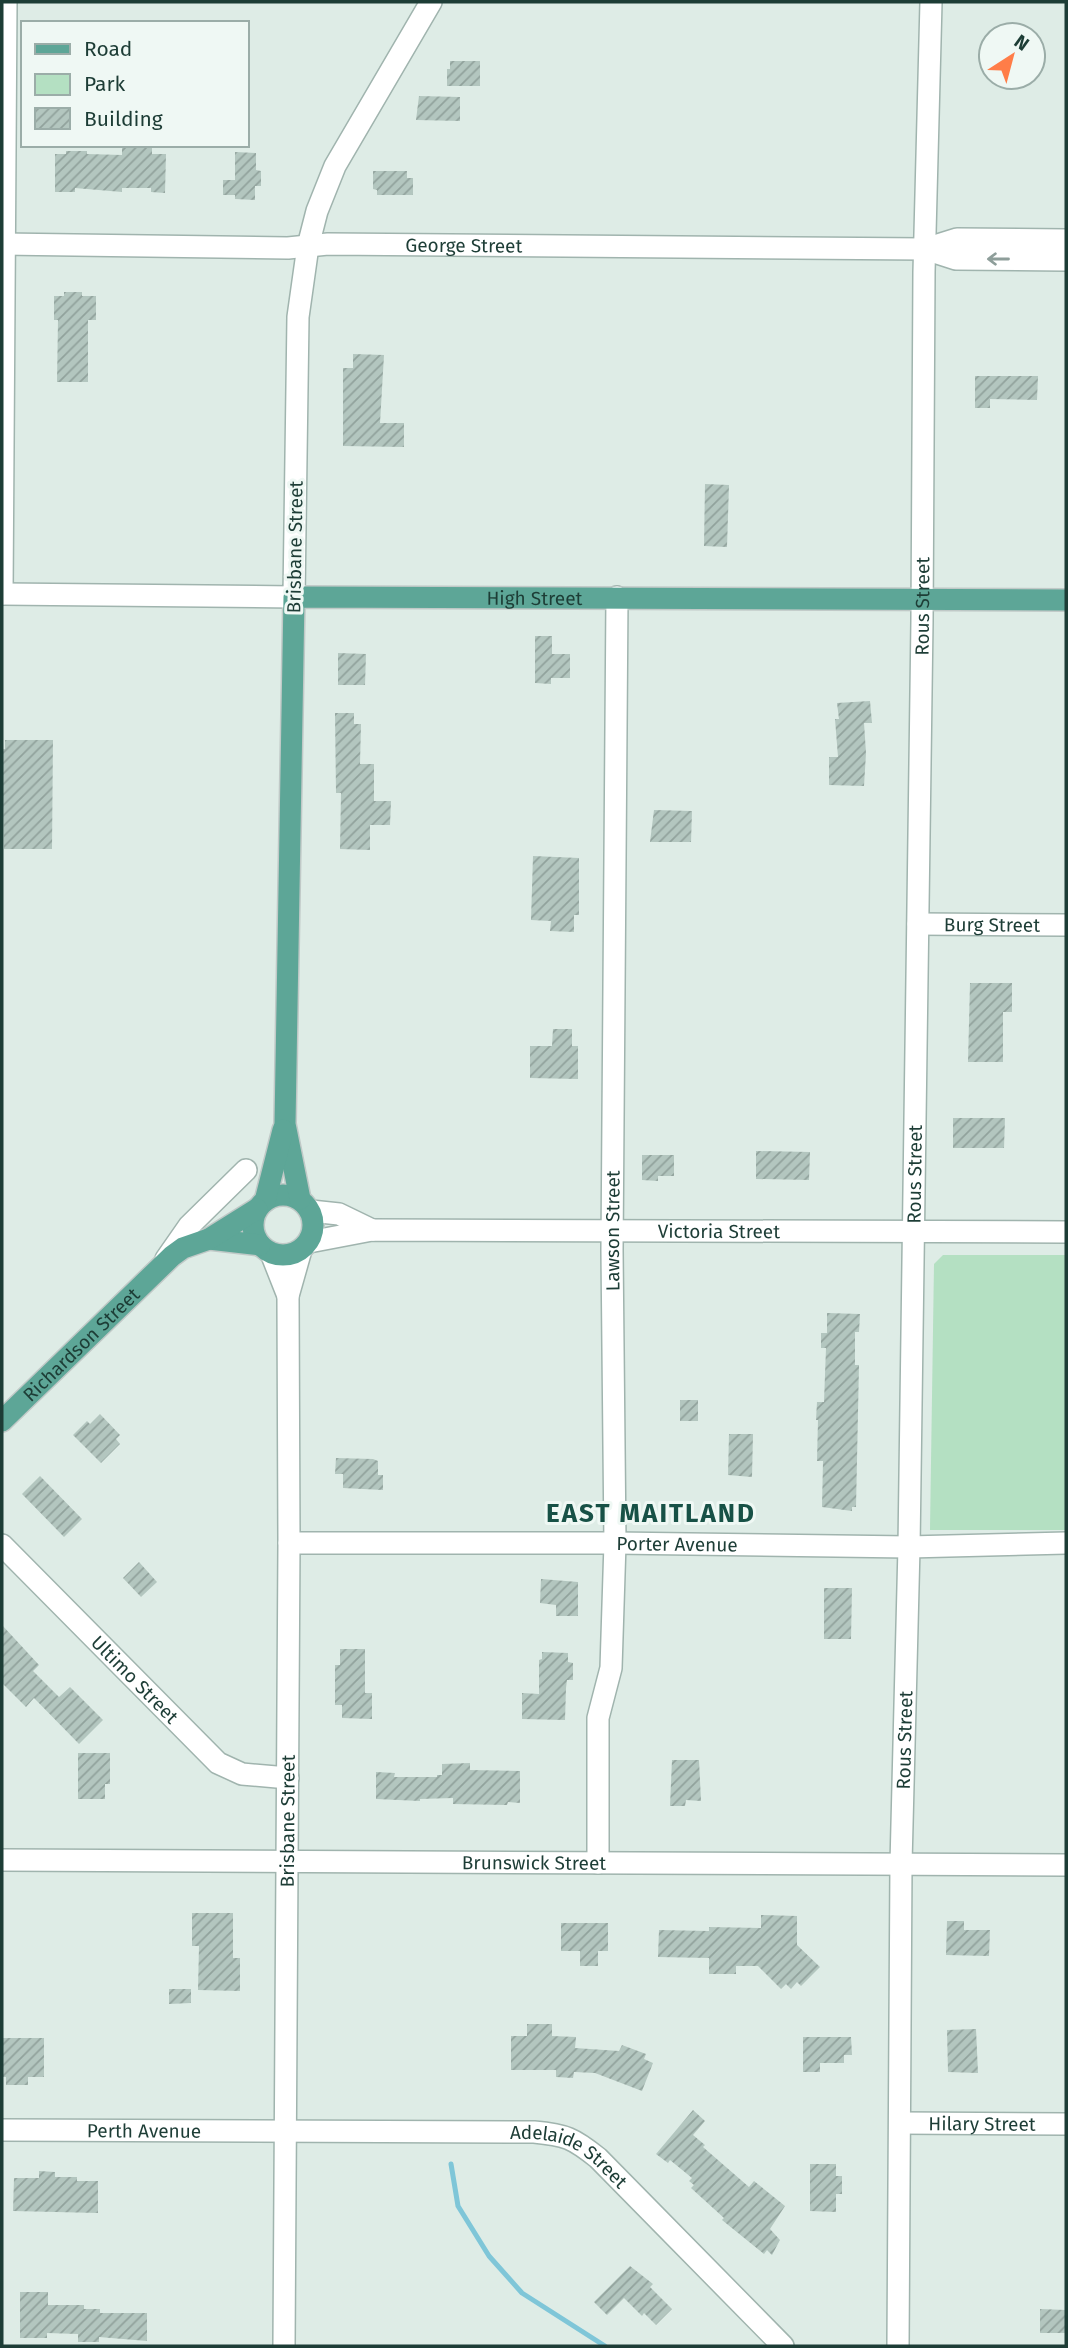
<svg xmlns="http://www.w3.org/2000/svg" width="1068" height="2348" font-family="'Fira Sans',sans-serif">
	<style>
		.green { fill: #b4e0c2 }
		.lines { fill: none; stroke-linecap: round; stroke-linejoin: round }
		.stream { stroke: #7fc6d8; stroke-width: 5 }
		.building { fill: url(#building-hatch) }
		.minor-casing { stroke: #a0b4ae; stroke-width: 24 }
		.major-casing { stroke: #c0c9c7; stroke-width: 24 }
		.minor { stroke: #fff; stroke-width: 21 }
		.major { stroke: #5da697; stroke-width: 21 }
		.oneway { stroke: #8e9e9a }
		.labels { text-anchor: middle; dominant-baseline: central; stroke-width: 6; stroke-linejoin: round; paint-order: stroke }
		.street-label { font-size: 19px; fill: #1d3d36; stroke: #eff8f4 }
		.district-label { font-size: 26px; font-weight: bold; letter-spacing: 2px; fill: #175146; stroke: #eff8f4 }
	</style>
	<defs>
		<pattern id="building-hatch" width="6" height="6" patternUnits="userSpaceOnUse" patternTransform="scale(1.75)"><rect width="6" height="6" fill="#b3c6bf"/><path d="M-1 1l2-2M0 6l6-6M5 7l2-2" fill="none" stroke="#91a29c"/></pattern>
	</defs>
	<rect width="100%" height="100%" fill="#deece6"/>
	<path class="green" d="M943 1255H1066V1530H930L934 1264Z"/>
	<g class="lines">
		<path class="stream" d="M451 2164 458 2206 489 2256 522 2293 605 2346"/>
	</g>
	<g class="building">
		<path d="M450 61H480V86H447V69H450Z"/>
		<path d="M419 96 460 97V121L416 120Z"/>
		<path d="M122 145H152V154H166L165 193 151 192V188H122V192L75 188V192H55V154H66V151H87V154L122 155Z"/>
		<path d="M235 152 256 153V170L261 171V186H255V200L235 199V195H223V180H235Z"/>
		<path d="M373 171H407V178H413V195H377V190L373 189Z"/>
		<path d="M64 292H82V296H96V320H88V382H57L58 320H54V296H64Z"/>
		<path d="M353 354 384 355 380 423H404V447L343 446V368H353Z"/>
		<path d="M975 376H1038L1037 400 990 399V408H975Z"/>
		<path d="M705 484 729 485 727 547 704 546Z"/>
		<path d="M535 636H552V654H570V678H551V684L535 683Z"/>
		<path d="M338 653 366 654 365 685H338Z"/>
		<path d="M870 701 872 723H864L866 753 864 786 829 785V757H838L835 719H839L837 703Z"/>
		<path d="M335 713H354V724H361L360 764H374V801H391L390 825H370V850L340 849 341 793H336Z"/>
		<path d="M5 740H53L52 849H4L2 749H5Z"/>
		<path d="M654 810 692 811 691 842H650Z"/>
		<path d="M533 856 579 858V915H574V932L550 931 551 921 531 920Z"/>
		<path d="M970 983H1012V1012H1003V1062H968Z"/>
		<path d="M553 1029H572V1046H578V1079L530 1078V1046H552Z"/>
		<path d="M953 1118H1005L1004 1148H953Z"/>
		<path d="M756 1151 810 1152 809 1180 756 1179Z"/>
		<path d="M642 1155H674V1176H658V1181L642 1180Z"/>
		<path d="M827 1313 860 1314 859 1332H855V1365H859L856 1507H852V1511L822 1507 823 1461H817L818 1420H816L817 1402H824L826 1348H821V1333H827Z"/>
		<rect x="680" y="1400" width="18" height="21"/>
		<path d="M100 1414 120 1435 116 1439 120 1444 101 1463 73 1435 87 1421 90 1424Z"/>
		<path d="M729 1434H753L752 1477 728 1475Z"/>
		<path d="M336 1458 373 1459 378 1461V1475H383V1490L343 1488V1474H335Z"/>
		<path d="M40 1476 82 1519 64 1537 22 1494Z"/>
		<path d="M139 1562 157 1582 141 1597 123 1578Z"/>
		<path d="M541 1579 578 1582V1616H556V1605L540 1603Z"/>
		<path d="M824 1588H852L851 1639H824Z"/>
		<path d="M2 1625 39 1665 33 1671 59 1697 70 1687 103 1720 79 1744 34 1698 26 1707 2 1683Z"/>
		<path d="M340 1649H365V1693H372V1719L342 1718V1705H335V1665H340Z"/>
		<path d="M542 1652 568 1653V1662L573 1663V1680H567L566 1688 565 1720 522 1719V1693L539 1694V1660L542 1659Z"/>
		<path d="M78 1753H110V1784H105V1799H78Z"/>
		<path d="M672 1760H699L701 1801 686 1800 685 1806H670Z"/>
		<path d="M470 1763V1770L520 1771V1803L508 1802 507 1805 453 1804V1798L420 1799V1801L376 1799V1772L395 1773 394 1777H437V1775H442V1764Z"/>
		<path d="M192 1913H233V1958H240V1991L198 1990 199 1946H192Z"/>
		<path d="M761 1915 797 1916V1945L820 1967 801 1986 797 1982 791 1989 786 1984 781 1989 758 1966H736V1974H709V1958L658 1957 659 1930 709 1931V1927L761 1928Z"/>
		<path d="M947 1921H964V1930H990L989 1956 946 1955Z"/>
		<path d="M561 1923H608V1951H598V1966H580V1951H561Z"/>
		<path d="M169 1989H191V2003L169 2004Z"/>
		<path d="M527 2024H552V2036L576 2037 575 2048 619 2051 622 2045 646 2054 644 2059 653 2063 642 2091 595 2073 574 2072 573 2078 556 2077V2070H511V2036H527Z"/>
		<path d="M976 2029 978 2073 948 2072 947 2030Z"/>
		<path d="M803 2037H851L852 2055H844V2063H820V2072H803Z"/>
		<path d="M2 2038H44V2077H28V2085H6V2077H2Z"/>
		<path d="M693 2110 705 2121 693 2135 705 2145 703 2147 749 2187 754 2181 785 2206 770 2229 780 2240 772 2255 767 2250 764 2254 722 2220 724 2218 691 2188 694 2185 689 2181 692 2178 670 2160 668 2163 656 2154Z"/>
		<path d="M810 2164H836V2176H842V2194H836V2212L810 2211Z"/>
		<path d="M39 2171 55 2172V2177H77V2181H98V2213L13 2211 14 2178H39Z"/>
		<path d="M630 2266 653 2284 650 2287 672 2309 656 2325 644 2313 642 2316 624 2298 607 2315 594 2302Z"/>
		<path d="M20 2292H48V2305H84V2309H100V2313H147V2341L99 2337V2342H78V2334L47 2333V2338H20Z"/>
		<path d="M1040 2309 1066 2310V2333H1040Z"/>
	</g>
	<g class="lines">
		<g class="minor-casing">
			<g id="minor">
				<path id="s1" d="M2 244 288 248 328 244 925 249 956 259 1066 260"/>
				<path d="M925 249 957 239 1066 240"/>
				<path d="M2 594 294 597 298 317 308 246 317 211 335 166 431 2"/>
				<path d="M2 594 6 2"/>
				<path id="s2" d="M918 924 1066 925"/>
				<path d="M311 1211 339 1214 372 1230"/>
				<path id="s3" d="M309 1242 372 1230 1066 1232"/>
				<path d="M271 1253 288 1296"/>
				<path d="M166 1259 189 1226 246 1170"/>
				<path id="s4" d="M289 1543H615L909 1547 1066 1543"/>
				<path id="s5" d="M2 1545 218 1763 242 1774 288 1778"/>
				<path id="s6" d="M2 1860 1066 1865"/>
				<path id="s7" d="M598 1863V1718L611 1668 615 1543 612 1250 617 597"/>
				<path id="s8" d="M900 2123 1066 2124"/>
				<path id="s9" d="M2 2130 534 2132C566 2135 573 2138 598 2158L783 2346"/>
				<path id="s10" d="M284 2346 289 1543 288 1296 301 1250"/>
				<path id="s11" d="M898 2346 901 1864 909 1547 922 621 924 272 931 2"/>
			</g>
		</g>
		<g class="major-casing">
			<g id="major">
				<circle cx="283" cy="1225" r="30"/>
				<path id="s12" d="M300 1199 285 1124 294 597 1066 600"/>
				<path d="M265 1201 283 1130"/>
				<path d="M209 1239 260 1245"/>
				<path id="s13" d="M2 1421 172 1256 183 1248 209 1239 257 1209"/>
			</g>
		</g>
		<use href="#minor" class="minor"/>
		<use href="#major" class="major"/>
	</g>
	<defs><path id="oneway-shaft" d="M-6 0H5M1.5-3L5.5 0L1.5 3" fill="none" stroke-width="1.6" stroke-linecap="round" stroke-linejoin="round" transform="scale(1.75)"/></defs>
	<use class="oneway" href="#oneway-shaft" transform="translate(998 259) rotate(-180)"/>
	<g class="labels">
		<g class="street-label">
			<text stroke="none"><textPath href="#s1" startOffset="462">George Street</textPath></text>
			<text transform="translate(295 547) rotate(-89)">Brisbane Street</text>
			<text stroke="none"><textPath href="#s12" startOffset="844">High Street</textPath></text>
			<text stroke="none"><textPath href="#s11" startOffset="1740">Rous Street</textPath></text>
			<text stroke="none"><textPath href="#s2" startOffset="74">Burg Street</textPath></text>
			<text stroke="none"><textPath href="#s11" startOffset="1172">Rous Street</textPath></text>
			<text stroke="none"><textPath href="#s7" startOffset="634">Lawson Street</textPath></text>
			<text stroke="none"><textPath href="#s3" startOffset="411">Victoria Street</textPath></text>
			<text stroke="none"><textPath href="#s13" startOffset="110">Richardson Street</textPath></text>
			<text stroke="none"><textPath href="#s4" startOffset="388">Porter Avenue</textPath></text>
			<text stroke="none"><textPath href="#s5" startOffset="189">Ultimo Street</textPath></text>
			<text stroke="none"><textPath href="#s11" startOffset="606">Rous Street</textPath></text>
			<text stroke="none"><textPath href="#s10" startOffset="525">Brisbane Street</textPath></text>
			<text stroke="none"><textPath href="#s6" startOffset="532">Brunswick Street</textPath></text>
			<text stroke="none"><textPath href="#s8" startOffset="82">Hilary Street</textPath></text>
			<text stroke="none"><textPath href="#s9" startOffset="142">Perth Avenue</textPath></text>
			<text stroke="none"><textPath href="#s9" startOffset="574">Adelaide Street</textPath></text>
		</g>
		<g class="district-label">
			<text x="651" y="1513">EAST MAITLAND</text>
		</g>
	</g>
	<rect width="1068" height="2348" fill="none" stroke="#1d3d36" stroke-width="7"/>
	<rect x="21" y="21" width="228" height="126" fill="#eff8f4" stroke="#9bada8" stroke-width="2"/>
	<rect x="35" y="44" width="35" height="10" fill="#5da697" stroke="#9bada8" stroke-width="2"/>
	<text x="84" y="56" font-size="21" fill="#1d3d36">Road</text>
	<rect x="35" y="74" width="35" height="21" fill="#b4e0c2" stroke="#9bada8" stroke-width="2"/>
	<text x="84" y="91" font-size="21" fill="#1d3d36">Park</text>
	<rect x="35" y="108" width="35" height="21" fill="url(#building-hatch)" stroke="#9bada8" stroke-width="2"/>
	<text x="84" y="126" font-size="21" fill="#1d3d36">Building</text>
	<g transform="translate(1012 56) rotate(36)"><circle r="33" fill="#eff8f4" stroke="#9bada8" stroke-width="2"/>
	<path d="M0-5L12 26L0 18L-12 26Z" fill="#ff7d48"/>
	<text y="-10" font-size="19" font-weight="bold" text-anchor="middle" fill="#1d3d36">N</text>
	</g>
</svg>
